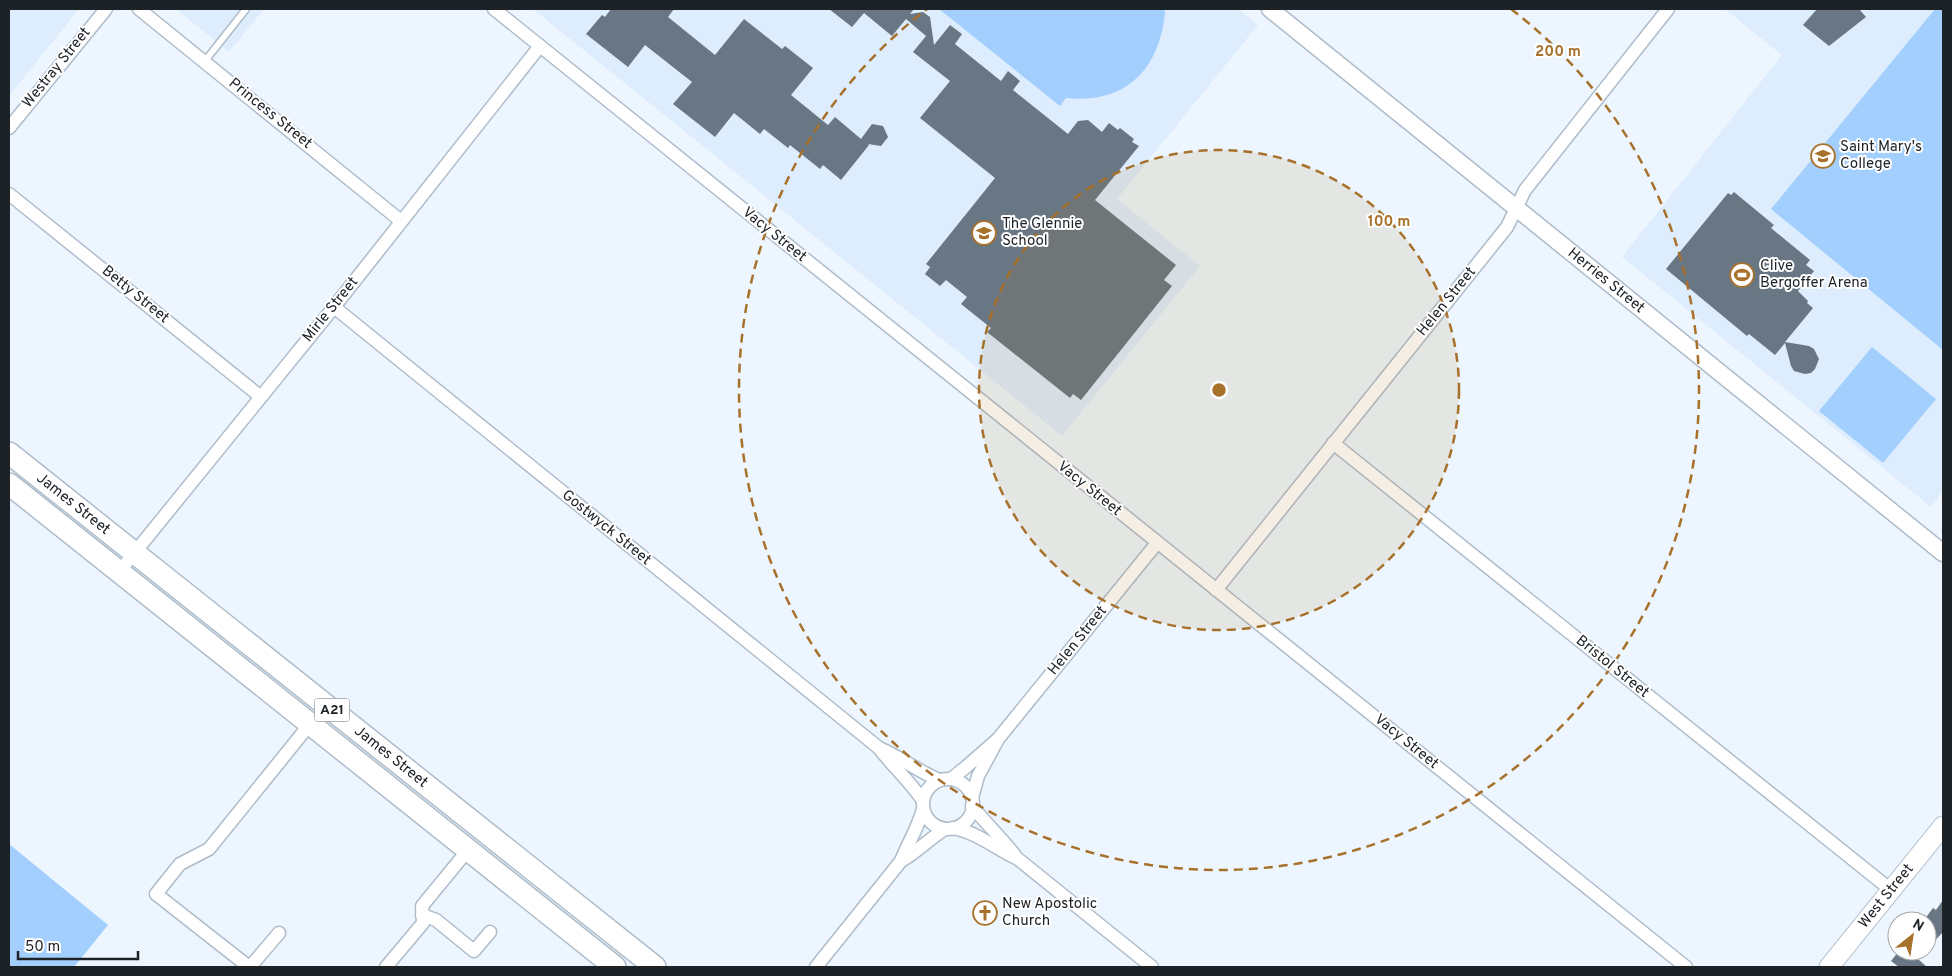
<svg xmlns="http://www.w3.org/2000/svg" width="1952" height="976" font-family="Overpass,sans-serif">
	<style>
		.built { fill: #ddedfd }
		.green { fill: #a2cffd }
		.building { fill: #697683 }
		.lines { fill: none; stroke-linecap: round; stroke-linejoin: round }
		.service-casing { stroke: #aebcca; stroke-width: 9 }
		.minor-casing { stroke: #aebcca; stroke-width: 15 }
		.tertiary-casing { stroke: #aebcca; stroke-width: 19 }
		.secondary-casing { stroke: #aebcca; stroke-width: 21 }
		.trunk-casing { stroke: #aebcca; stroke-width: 24 }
		.service { stroke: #fff; stroke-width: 6 }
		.minor { stroke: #fff; stroke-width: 12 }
		.tertiary { stroke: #fff; stroke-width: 16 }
		.secondary { stroke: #fff; stroke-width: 19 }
		.trunk { stroke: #fff; stroke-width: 21 }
		.ring { fill: none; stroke: #a7712c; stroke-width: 2.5; stroke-dasharray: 9 6 }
		.labels { text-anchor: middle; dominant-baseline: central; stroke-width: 4; stroke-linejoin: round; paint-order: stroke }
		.shield { fill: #fff; stroke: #616468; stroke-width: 1 }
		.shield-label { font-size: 14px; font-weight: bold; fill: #1d2227 }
		.street-label { font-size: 15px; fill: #1d2227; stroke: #fff }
		.poi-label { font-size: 15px; fill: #1d2227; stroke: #fff; text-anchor: start }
		.centre { fill: #a7712c; stroke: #fff; stroke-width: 2.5 }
		.ring-label { font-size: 15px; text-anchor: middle; font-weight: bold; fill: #a7712c; stroke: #fff; stroke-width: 4; stroke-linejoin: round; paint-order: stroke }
	</style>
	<rect width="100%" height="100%" fill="#edf6fe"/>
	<g class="built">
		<path d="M9 9H79L9 96Z"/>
		<path d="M176 9H264L229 52Z"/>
		<path d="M533 9H1238L1258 25 1117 199 1200 266 1062 436Z"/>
		<path d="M1725 9H1943V491L1931 507 1622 257 1782 55Z"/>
	</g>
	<g class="green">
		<path d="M939 9H1164L1165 13C1159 70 1126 104 1066 98L1060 106Z"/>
		<path d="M1935 9H1943V350L1771 209Z"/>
		<path d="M1872 347 1936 399 1883 463 1819 411Z"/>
		<path d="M9 844 108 925 74 967H9Z"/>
	</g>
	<g class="building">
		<path d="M611 9H674L668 17 715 55 744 19 782 49 785 46 813 68 791 95 828 125 835 117 861 139 872 124 883 126 888 137 881 146 868 144 869 145 841 180 823 165 820 169 790 145 788 148 764 129 760 134 734 113 715 137 673 104 692 82 645 45 628 67 586 34 602 15 605 17Z"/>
		<path d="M829 9H914L910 14 923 12 930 17 934 45 950 25 962 34 955 44 1001 81 1008 71 1020 81 1013 90 1068 134 1078 121 1088 120 1102 132 1109 123 1118 130 1120 128 1134 139 1132 142 1139 146 1095 200 1176 265 1164 280 1172 286 1081 400 1073 394 1070 398 987 332 991 328 961 304 967 297 946 280 940 286 925 274 930 267 926 264 995 178 920 118 950 81 913 52 926 36 906 19 892 36 864 13 852 27Z"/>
		<path d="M1817 9H1859L1866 17 1829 46 1803 25Z"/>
		<path d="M1734 192 1774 225 1771 228 1810 260 1806 265 1814 271 1798 291 1808 301 1807 303 1813 308 1785 342 1809 346 1814 349 1819 359 1815 369 1811 373 1805 374 1794 371 1791 366 1785 343 1775 355 1749 334 1747 336 1666 269 1728 193 1731 195Z"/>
		<path d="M1943 900V932L1927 949V916L1933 908 1936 910Z"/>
		<path d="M1899 951H1925L1918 959 1927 967H1899L1891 961Z"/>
	</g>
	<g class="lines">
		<g class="service-casing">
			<path id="service" d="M205 61 246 9"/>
		</g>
		<g class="minor-casing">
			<g id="minor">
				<path d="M139 9 401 221"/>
				<path d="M494 9 1686 967"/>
				<path d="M9 128 106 9"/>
				<path d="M9 194 261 397"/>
				<path d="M334 307 879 748C893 767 910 781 923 801"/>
				<path d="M1333 443 1891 890"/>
				<path d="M119 572 334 307 540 46"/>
				<path d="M1216 590 1507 227 1525 190 1668 9"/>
				<path d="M879 748C900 757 918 771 939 780"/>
				<path d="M951 779 966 767 998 739 1157 543"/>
				<circle cx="948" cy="804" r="25"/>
				<path d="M972 798 978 776 997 741"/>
				<path d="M972 806C986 824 1003 839 1016 857"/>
				<path d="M953 828C977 832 996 849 1018 859L1152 967"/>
				<path d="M901 861C917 852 929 839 945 829"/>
				<path d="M422 915 436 920 474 951 490 932"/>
				<path d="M249 967 156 894 180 864 209 849 310 724"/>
				<path d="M250 967 279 933"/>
				<path d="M386 967 423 923 422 906 468 850"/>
				<path d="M816 967 901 861C908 843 918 828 923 809"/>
			</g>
		</g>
		<g class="tertiary-casing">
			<g id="tertiary">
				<path id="s1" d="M1270 9 1943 553"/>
			</g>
		</g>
		<g class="secondary-casing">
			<g id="secondary">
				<path id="s2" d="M1829 967 1943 826"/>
			</g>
		</g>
		<g class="trunk-casing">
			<g id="trunk">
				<path id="s3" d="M9 453 655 967"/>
				<path d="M9 484 615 967"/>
			</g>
		</g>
		<use href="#service" class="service"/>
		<use href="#minor" class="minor"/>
		<use href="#tertiary" class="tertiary"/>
		<use href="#secondary" class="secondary"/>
		<use href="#trunk" class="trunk"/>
	</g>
	<circle cx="1219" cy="390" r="240" fill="#a7712c" fill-opacity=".12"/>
	<g class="ring">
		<circle cx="1219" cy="390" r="240"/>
		<path d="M1511 9A480 480 0 1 1 927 9"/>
	</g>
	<defs>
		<g id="school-ring" transform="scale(1.25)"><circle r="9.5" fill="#fff" stroke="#a7712c" stroke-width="1.5"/><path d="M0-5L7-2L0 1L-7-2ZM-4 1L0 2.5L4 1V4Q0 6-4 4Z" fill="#a7712c"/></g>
		<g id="stadium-ring" transform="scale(1.25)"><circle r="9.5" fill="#fff" stroke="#a7712c" stroke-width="1.5"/><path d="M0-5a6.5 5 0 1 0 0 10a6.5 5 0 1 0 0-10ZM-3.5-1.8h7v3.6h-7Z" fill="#a7712c"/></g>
		<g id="church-ring" transform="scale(1.25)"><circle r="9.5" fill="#fff" stroke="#a7712c" stroke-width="1.5"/><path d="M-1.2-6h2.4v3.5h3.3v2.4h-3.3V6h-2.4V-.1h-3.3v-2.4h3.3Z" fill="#a7712c"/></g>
	</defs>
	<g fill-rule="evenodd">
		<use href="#school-ring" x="1823" y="156"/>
		<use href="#school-ring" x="984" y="233"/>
		<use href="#stadium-ring" x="1742" y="275"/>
		<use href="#church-ring" x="985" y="913"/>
	</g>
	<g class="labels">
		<rect class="shield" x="314.5" y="698.5" width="35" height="23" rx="4"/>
		<g class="shield-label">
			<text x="332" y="710">A21</text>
		</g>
		<g class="street-label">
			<text transform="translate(57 68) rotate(-51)">Westray Street</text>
			<text transform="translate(270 114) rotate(39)">Princess Street</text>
			<text transform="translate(774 235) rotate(39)">Vacy Street</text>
			<text stroke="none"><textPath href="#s1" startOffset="432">Herries Street</textPath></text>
			<text transform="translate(135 295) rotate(39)">Betty Street</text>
			<text transform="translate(1447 302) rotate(-51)">Helen Street</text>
			<text transform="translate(331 310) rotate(-51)">Mirle Street</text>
			<text transform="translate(1089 489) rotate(39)">Vacy Street</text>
			<text stroke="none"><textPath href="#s3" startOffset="82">James Street</textPath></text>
			<text transform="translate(606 528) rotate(39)">Gostwyck Street</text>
			<text transform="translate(1078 641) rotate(-51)">Helen Street</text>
			<text transform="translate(1612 667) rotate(39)">Bristol Street</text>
			<text transform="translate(1406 742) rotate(39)">Vacy Street</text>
			<text stroke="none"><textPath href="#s3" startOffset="488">James Street</textPath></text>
			<text stroke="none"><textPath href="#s2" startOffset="91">West Street</textPath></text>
		</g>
		<g class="poi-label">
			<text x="1840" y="147">Saint Mary's<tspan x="1840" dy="17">College</tspan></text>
			<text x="1002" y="224">The Glennie<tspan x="1002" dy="17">School</tspan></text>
			<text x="1760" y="266">Clive<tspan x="1760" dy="17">Bergoffer Arena</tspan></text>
			<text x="1002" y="904">New Apostolic<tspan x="1002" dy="17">Church</tspan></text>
		</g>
	</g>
	<circle cx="1219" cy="390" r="8" class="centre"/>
	<g class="ring-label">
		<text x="1558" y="56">200 m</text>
		<text x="1389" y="226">100 m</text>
	</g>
	<rect width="1952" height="976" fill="none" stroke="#1d2227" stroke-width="20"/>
	<g transform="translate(1912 936) rotate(30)"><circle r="24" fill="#ffffff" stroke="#a5a7a9"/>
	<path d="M0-4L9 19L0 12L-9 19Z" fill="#a7712c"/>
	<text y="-8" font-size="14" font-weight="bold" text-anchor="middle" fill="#1d2227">N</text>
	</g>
	<path d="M18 951v8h120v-8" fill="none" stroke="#1d2227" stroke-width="2.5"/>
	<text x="25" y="951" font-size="15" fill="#1d2227" stroke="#ffffff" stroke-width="4" paint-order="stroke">50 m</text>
</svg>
